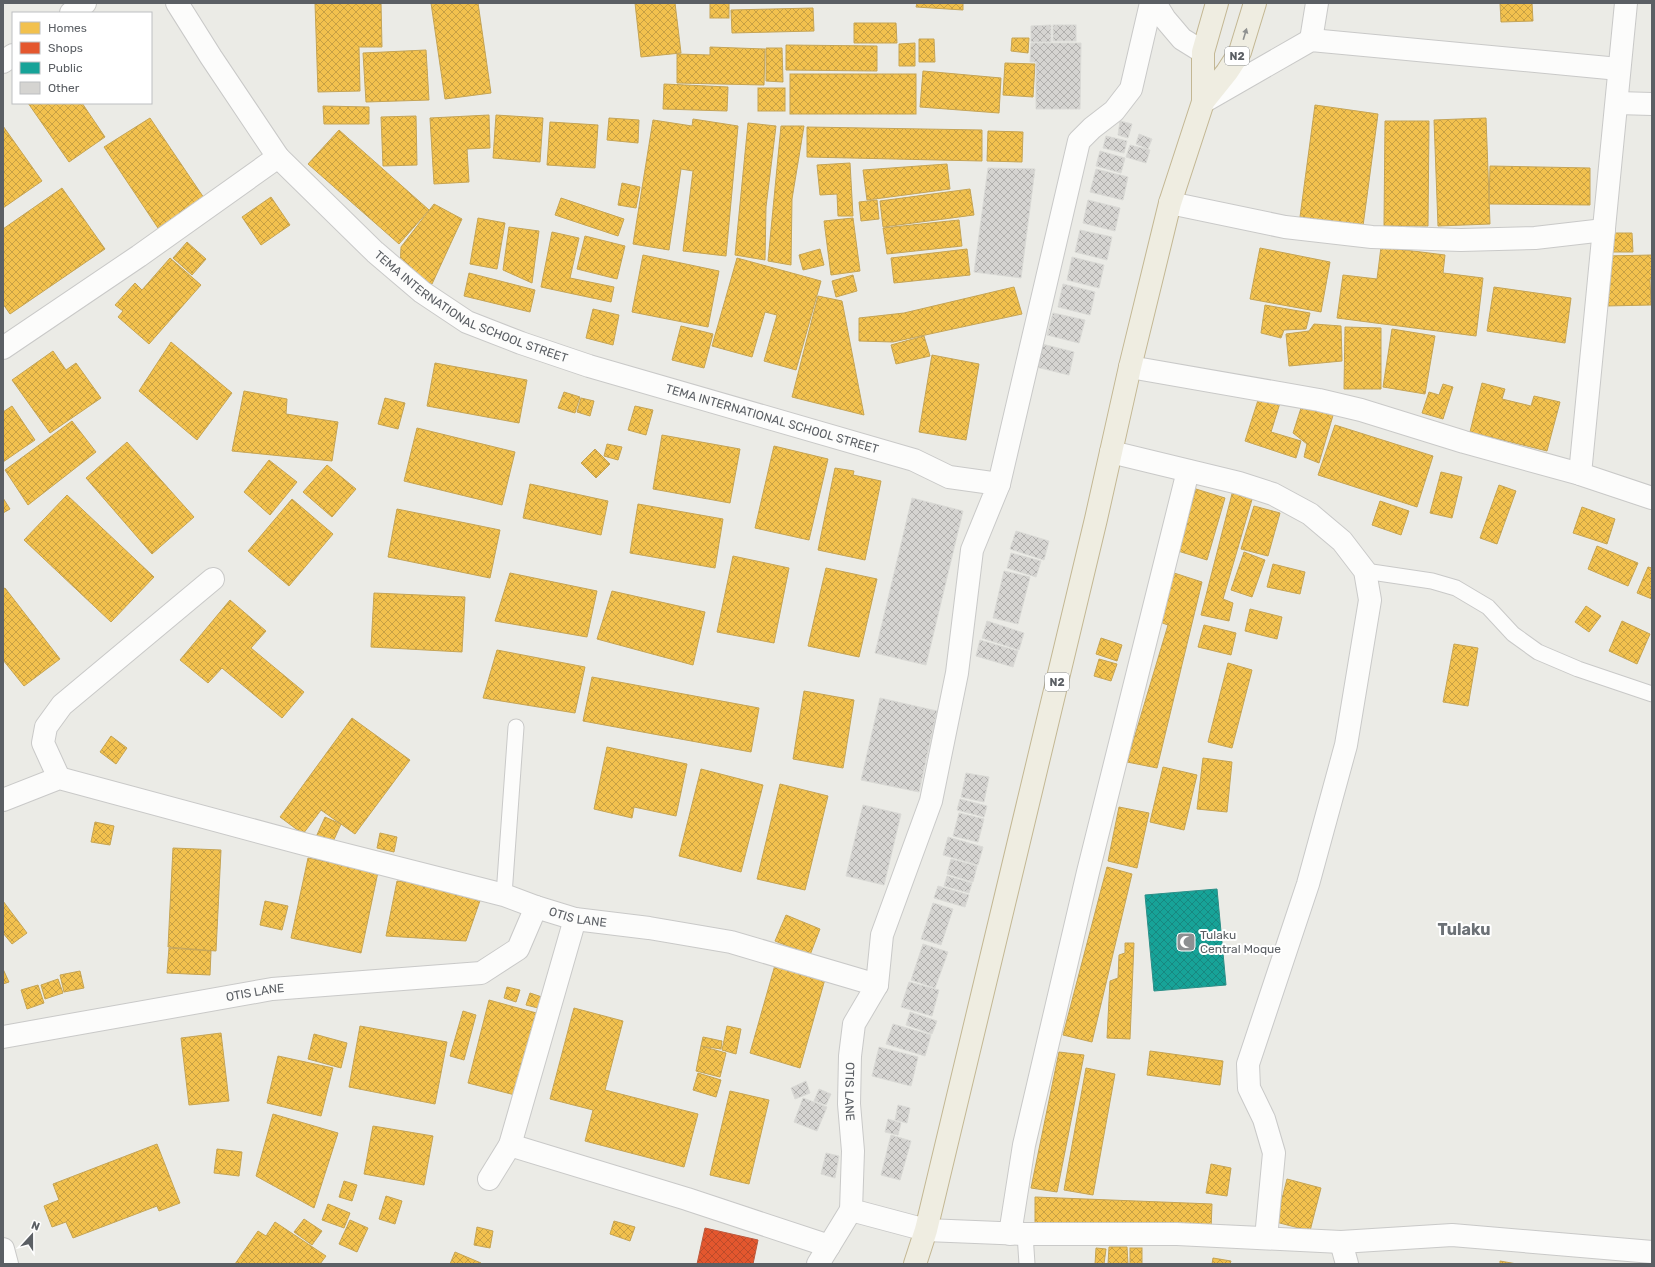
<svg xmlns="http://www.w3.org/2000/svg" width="1655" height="1267" font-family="Rubik,sans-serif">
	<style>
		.homes { fill: url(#homes-cross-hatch); stroke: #c5a455 }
		.shops { fill: url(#shops-cross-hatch); stroke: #bb593e }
		.public { fill: url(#public-cross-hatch); stroke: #2b8f88 }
		.building { fill: url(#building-cross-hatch); stroke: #dadad6 }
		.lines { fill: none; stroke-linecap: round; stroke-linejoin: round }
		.lane-casing { stroke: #c9c9c8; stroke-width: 17 }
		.street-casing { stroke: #c9c9c8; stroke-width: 24 }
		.highway-casing { stroke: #c3b793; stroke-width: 24 }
		.lane { stroke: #fcfcfb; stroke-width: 15 }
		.street { stroke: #fcfcfb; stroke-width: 22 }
		.highway { stroke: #efede1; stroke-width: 22 }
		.oneway { fill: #8f9190 }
		.labels { text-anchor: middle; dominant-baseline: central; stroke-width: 4; stroke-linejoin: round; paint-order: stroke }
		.shield { fill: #fff; stroke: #8c8f92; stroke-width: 1 }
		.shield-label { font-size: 11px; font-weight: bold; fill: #5b5f64 }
		.street-label { font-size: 12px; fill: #5b5f64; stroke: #fff }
		.poi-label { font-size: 12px; fill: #5b5f64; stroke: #fff; text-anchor: start }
		.district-label { font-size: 16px; font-weight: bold; fill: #6c7176; stroke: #fff }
	</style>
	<defs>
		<pattern id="homes-cross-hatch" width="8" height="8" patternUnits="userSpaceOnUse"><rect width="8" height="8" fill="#f2c14e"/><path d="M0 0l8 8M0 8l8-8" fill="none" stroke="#c7a044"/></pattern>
		<pattern id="shops-cross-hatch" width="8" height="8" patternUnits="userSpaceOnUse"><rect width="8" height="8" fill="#e4572e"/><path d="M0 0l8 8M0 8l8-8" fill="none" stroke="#bc4b2b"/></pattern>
		<pattern id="public-cross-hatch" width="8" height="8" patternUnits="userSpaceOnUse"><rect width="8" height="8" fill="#17a398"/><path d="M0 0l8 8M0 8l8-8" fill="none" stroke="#188880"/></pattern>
		<pattern id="building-cross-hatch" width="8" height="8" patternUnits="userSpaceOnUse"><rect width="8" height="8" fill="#d5d4d1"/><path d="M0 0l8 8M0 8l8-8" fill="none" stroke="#b0afad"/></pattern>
	</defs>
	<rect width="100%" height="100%" fill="#ebebe6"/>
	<g class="homes">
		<path d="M315 3H381L382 47H359L360 91 318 92Z"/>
		<path d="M431 3H478L491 93 445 99Z"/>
		<path d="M635 3H675L681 53 641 57Z"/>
		<rect x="710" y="3" width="19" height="15"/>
		<path d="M917 3H963V10L916 7Z"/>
		<path d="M1500 3H1532L1533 21 1501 22Z"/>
		<path d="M813 8 814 31 732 33 731 10Z"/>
		<path d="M854 23H896L897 43H854Z"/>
		<path d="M1012 38H1029L1028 53 1011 51Z"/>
		<path d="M919 39H934L935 62H919Z"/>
		<path d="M915 43V66H899V44Z"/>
		<path d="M786 45 877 46V71L786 70Z"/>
		<path d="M710 47 765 49 764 85 677 83V54L710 55Z"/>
		<path d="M766 48H782L783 82 766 81Z"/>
		<path d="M426 50 429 100 366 102 363 53Z"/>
		<path d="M1005 63 1035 64 1033 97 1003 95Z"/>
		<path d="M923 71 1001 78 999 113 920 107Z"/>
		<rect x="790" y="74" width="126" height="40"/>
		<path d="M664 84 728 87 727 111 663 109Z"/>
		<rect x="758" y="88" width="27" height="23"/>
		<path d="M28 103H82L105 137 69 162Z"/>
		<path d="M1315 105 1378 114 1363 226 1300 217Z"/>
		<path d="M323 106 369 107V124H324Z"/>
		<path d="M489 115 490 148 467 149 469 182 434 184 430 118Z"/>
		<path d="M496 115 543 118 540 162 493 158Z"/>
		<path d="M416 116 417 165 383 166 381 117Z"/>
		<path d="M150 118 204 198 158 228 104 147Z"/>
		<path d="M609 118 639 120 638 143 607 140Z"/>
		<path d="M1486 118 1490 224 1438 226 1434 120Z"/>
		<path d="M693 119 738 126 726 256 683 251 693 171 681 169 669 250 633 244 653 120 692 126Z"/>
		<path d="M1385 121H1429L1428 226H1384Z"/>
		<path d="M550 122 598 125 595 168 547 165Z"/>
		<path d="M748 123 776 126 766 207 765 260 735 255Z"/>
		<path d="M3 126 42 181 3 208Z"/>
		<path d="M781 126H804L792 199 791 265 768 261Z"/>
		<path d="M807 127 982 130V161L807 157Z"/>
		<path d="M339 130 429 210 399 244 308 164Z"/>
		<path d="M988 131 1023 132 1022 162 987 161Z"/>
		<path d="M850 163 853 216H838L837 194 820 195 817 165Z"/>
		<path d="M947 164 950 189 867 200 863 170Z"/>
		<path d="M1490 166 1590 168V205L1489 204Z"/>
		<path d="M622 183 640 187 636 208 618 205Z"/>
		<path d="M62 188 105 249 10 314 3 304V229Z"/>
		<path d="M970 189 974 215 883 227 880 201Z"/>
		<path d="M271 197 290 225 261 245 242 217Z"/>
		<path d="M561 198 624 219 618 236 555 215Z"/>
		<path d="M877 200 879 219 861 221 859 202Z"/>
		<path d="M434 204 462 219 432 284 400 269 401 247Z"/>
		<path d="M478 218 505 223 497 269 470 264Z"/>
		<path d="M853 218 860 271 831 275 824 221Z"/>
		<path d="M959 220 962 246 887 254 883 228Z"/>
		<path d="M509 227 539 231 532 283 503 270Z"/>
		<path d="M552 232 579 238 570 278 614 287 611 302 541 287Z"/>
		<path d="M1609 233H1632L1633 252H1609Z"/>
		<path d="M585 236 625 246 617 279 577 269Z"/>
		<path d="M187 242 206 259 192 275 173 258Z"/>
		<path d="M1381 247 1445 255 1443 273 1483 278 1476 336 1337 318 1343 275 1377 279Z"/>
		<path d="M1260 248 1330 262 1321 312 1250 299Z"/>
		<path d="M820 249 824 265 803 270 799 255Z"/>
		<path d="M967 249 970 275 894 283 891 258Z"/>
		<path d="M643 255 719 271 708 327 632 312Z"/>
		<path d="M1652 255V279H1650L1651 305 1606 306 1605 256Z"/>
		<path d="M170 258 201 285 149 344 118 317 123 311 115 305 135 283 142 290Z"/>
		<path d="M737 258 821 281 796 370 764 361 777 315 765 312 752 357 712 346Z"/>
		<path d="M469 273 535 290 530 312 464 296Z"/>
		<path d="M853 275 857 291 836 297 832 281Z"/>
		<path d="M1014 287 1022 314 893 342 859 341V318L904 313Z"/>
		<path d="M1494 287 1571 298 1565 343 1487 331Z"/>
		<path d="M818 296 842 301 864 415 792 397Z"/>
		<path d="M1265 305 1310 313 1306 329 1284 330 1281 338 1261 333Z"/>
		<path d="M593 309 619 315 613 345 586 338Z"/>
		<path d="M1314 324 1341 326 1342 361 1289 366 1286 334 1309 331Z"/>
		<path d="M681 326 713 334 704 368 672 360Z"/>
		<path d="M1345 327 1381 328V389H1344Z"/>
		<path d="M1392 329 1435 336 1425 394 1383 387Z"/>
		<path d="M924 336 930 356 896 364 891 345Z"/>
		<path d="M171 342 232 393 197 440 139 391Z"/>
		<path d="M53 351 66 370 76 363 101 398 50 433 12 380Z"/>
		<path d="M932 355 979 364 966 440 919 432Z"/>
		<path d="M435 363 527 380 519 423 427 406Z"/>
		<path d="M1482 383 1505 389 1502 399 1531 406 1534 396 1560 402 1547 451 1470 432Z"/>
		<path d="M1443 384 1453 387 1443 419 1422 413 1429 392 1439 395Z"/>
		<path d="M244 391 287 399 286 414 338 422 332 461 232 451Z"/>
		<path d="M564 392 580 397 575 413 558 408Z"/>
		<path d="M1259 397 1280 403 1271 432 1301 441 1296 458 1245 441Z"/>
		<path d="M385 398 405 403 398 429 378 424Z"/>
		<path d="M581 398 594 401 590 416 577 412Z"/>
		<path d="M1302 405 1334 412 1319 463 1304 457 1307 444 1293 433Z"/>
		<path d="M12 406 35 440 3 462V412Z"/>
		<path d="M635 406 653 410 646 435 628 430Z"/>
		<path d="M72 421 96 452 28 505 5 470Z"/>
		<path d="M1335 425 1433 456 1417 507 1318 475Z"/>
		<path d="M417 428 515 452 502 505 404 481Z"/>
		<path d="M662 435 740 449 730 503 653 489Z"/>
		<path d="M127 442 194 517 152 554 86 478Z"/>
		<path d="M607 444 622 447 618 460 604 456Z"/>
		<path d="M774 446 828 459 809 540 755 528Z"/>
		<path d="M595 449 610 464 596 478 581 463Z"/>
		<path d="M269 460 297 482 270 515 244 492Z"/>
		<path d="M327 465 356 489 332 517 303 492Z"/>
		<path d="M835 468 854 471 853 475 881 481 865 560 818 550Z"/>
		<path d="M1441 472 1462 477 1452 518 1430 513Z"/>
		<path d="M530 484 608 501 601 535 523 518Z"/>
		<path d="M1499 485 1516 491 1497 544 1480 538Z"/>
		<path d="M1196 489 1225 498 1207 560 1178 551Z"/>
		<path d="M1233 490 1253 496 1223 599 1233 603 1229 621 1201 615Z"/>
		<path d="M67 495 154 577 111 622 24 540Z"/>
		<path d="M3 498 10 509 3 513Z"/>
		<path d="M292 499 333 534 289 586 248 551Z"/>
		<path d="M1380 501 1409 511 1401 535 1372 525Z"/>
		<path d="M638 504 723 519 715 568 630 553Z"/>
		<path d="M1254 506 1280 513 1268 556 1241 549Z"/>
		<path d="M1582 507 1615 519 1607 544 1573 533Z"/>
		<path d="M397 509 500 530 490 578 388 557Z"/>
		<path d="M1597 546 1638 563 1628 586 1588 569Z"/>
		<path d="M1244 552 1265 560 1252 597 1231 590Z"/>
		<path d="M733 556 789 568 774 643 717 632Z"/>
		<path d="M1273 564 1305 572 1300 594 1267 587Z"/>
		<path d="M1648 567 1652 568V599L1637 593Z"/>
		<path d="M826 568 877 579 859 657 808 646Z"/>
		<path d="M1171 572 1202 582 1157 768 1127 762 1168 625 1157 621Z"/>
		<path d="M510 573 597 591 587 637 495 621Z"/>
		<path d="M5 588 60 659 24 686 3 660V589Z"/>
		<path d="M612 591 705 612 693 665 597 639Z"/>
		<path d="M374 593 465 597 462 652 371 647Z"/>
		<path d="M230 600 266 631 251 648 304 692 282 718 222 668 208 683 180 660Z"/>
		<path d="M1586 606 1601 616 1589 632 1575 622Z"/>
		<path d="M1250 609 1282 617 1277 639 1245 631Z"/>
		<path d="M1622 621 1650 634 1637 664 1609 651Z"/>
		<path d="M1204 625 1236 633 1231 655 1198 647Z"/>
		<path d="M1101 638 1122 645 1117 661 1096 654Z"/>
		<path d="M1454 644 1478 648 1468 706 1443 702Z"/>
		<path d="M497 650 585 667 575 713 483 698Z"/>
		<path d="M1099 659 1117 664 1111 681 1094 676Z"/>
		<path d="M1228 663 1252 670 1232 748 1208 742Z"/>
		<path d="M592 677 759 708 751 752 583 721Z"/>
		<path d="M804 691 854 700 843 768 793 759Z"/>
		<path d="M352 718 410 760 355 834 321 810 303 834 280 817Z"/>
		<path d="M111 736 127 748 116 764 100 752Z"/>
		<path d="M607 747 687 764 676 816 634 807 632 818 594 809Z"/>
		<path d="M1203 758 1232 762 1227 812 1197 809Z"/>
		<path d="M1163 767 1197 775 1184 830 1150 822Z"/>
		<path d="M701 769 763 785 741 872 679 856Z"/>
		<path d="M780 784 828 796 805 890 757 879Z"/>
		<path d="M1119 807 1149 813 1137 868 1108 861Z"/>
		<path d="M325 817 341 824 332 844 316 837Z"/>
		<path d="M95 822 114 826 110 845 91 842Z"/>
		<path d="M380 833 397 837 394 852 377 848Z"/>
		<path d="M173 848 221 850 216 951 168 947Z"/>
		<path d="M308 858 378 872 361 953 291 938Z"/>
		<path d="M1107 867 1132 874 1092 1042 1063 1035Z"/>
		<path d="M407 873 483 892 466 941 386 936 397 881 405 882Z"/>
		<path d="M3 901 27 933 12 944 3 933Z"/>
		<path d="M265 901 288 906 282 930 260 925Z"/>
		<path d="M786 915 820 929 810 955 775 941Z"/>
		<path d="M1125 943H1134L1130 1039 1107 1038 1110 981 1118 978 1119 955 1125 953Z"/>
		<path d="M169 948 211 951 210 975 167 973Z"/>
		<path d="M775 965 825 979 800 1068 750 1053Z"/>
		<path d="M3 969 9 982 3 984Z"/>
		<path d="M80 971 84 988 64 992 60 975Z"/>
		<path d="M58 979 63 993 45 999 41 985Z"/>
		<path d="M38 985 44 1003 27 1009 21 990Z"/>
		<path d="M507 987 520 990 516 1002 504 998Z"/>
		<path d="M530 993 542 997 538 1008 526 1005Z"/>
		<path d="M489 1000 540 1014 519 1096 468 1083Z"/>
		<path d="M574 1008 623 1021 605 1090 698 1114 684 1167 585 1141 593 1110 550 1099Z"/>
		<path d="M463 1011 476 1015 464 1060 450 1056Z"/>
		<path d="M360 1026 447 1042 435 1104 349 1087Z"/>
		<path d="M727 1026 741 1029 736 1054 722 1050Z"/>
		<path d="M221 1033 229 1101 189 1105 181 1038Z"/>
		<path d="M314 1034 347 1043 341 1068 308 1059Z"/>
		<path d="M703 1037 722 1041 721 1049 701 1046Z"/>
		<path d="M701 1046 726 1053 720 1077 696 1071Z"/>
		<path d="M1150 1051 1223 1061 1220 1085 1147 1075Z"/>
		<path d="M1059 1052 1084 1055 1057 1192 1031 1188Z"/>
		<path d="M278 1056 333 1068 321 1116 267 1103Z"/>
		<path d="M1086 1068 1115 1074 1093 1195 1064 1190Z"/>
		<path d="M698 1073 721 1080 716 1097 693 1090Z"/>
		<path d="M730 1091 769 1100 749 1184 710 1175Z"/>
		<path d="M273 1114 338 1133 314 1208 256 1176Z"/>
		<path d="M373 1126 433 1136 424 1185 364 1174Z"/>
		<path d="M157 1144 180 1203 159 1211 157 1206 73 1238 66 1222 52 1227 44 1206 59 1200 53 1184Z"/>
		<path d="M217 1149 242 1152 239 1176 214 1173Z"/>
		<path d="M1211 1164 1231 1168 1227 1196 1206 1193Z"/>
		<path d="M1287 1179 1321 1188 1310 1231 1276 1222Z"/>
		<path d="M344 1181 357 1185 352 1201 339 1197Z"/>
		<path d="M386 1196 402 1201 395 1224 379 1219Z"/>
		<path d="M1035 1197 1212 1204 1211 1230 1035 1223Z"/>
		<path d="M328 1204 350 1213 344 1228 322 1220Z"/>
		<path d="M304 1219 322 1231 312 1245 294 1232Z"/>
		<path d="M350 1220 368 1228 357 1252 339 1244Z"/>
		<path d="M614 1221 635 1227 630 1241 610 1234Z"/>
		<path d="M275 1222 326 1256 320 1264H235L258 1231 266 1236Z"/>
		<path d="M477 1227 493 1231 490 1248 474 1245Z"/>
		<path d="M1109 1247H1127L1128 1264H1108Z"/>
		<path d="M1096 1248 1106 1249 1104 1264H1095Z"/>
		<rect x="1130" y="1248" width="12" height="16"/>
		<path d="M455 1252 481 1263 480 1264H450Z"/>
		<path d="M1213 1258 1231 1261 1230 1264H1212Z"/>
		<path d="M1500 1261 1517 1264H1500Z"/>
	</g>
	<path class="shops" d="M705 1228 758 1240 753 1264H697Z"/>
	<path class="public" d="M1217 889 1226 985 1154 991 1145 895Z"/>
	<g class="building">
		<path d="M1051 25V42H1031V26Z"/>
		<rect x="1053" y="25" width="23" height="16"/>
		<path d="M1031 43H1081L1080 109H1036V62H1030Z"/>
		<path d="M1120 121 1132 124 1128 138 1118 135Z"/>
		<path d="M1139 134 1152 139 1148 149 1136 144Z"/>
		<path d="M1106 136 1127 141 1124 153 1103 148Z"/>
		<path d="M1130 145 1150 150 1146 163 1126 157Z"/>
		<path d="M1100 151 1125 158 1121 173 1096 166Z"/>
		<path d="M988 168 1035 169 1021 278 974 272Z"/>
		<path d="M1096 169 1128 177 1123 200 1090 192Z"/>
		<path d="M1088 200 1120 208 1115 231 1083 223Z"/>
		<path d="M1080 230 1112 237 1107 260 1075 252Z"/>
		<path d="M1072 257 1104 265 1099 288 1067 280Z"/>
		<path d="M1063 284 1095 292 1090 315 1058 307Z"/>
		<path d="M1053 313 1085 320 1079 343 1047 335Z"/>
		<path d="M1042 344 1074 352 1069 375 1036 367Z"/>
		<path d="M912 498 963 511 926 665 875 653Z"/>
		<path d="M1016 531 1049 541 1044 560 1010 549Z"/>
		<path d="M1011 553 1041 561 1036 577 1007 568Z"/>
		<path d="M1004 571 1030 577 1018 624 993 618Z"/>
		<path d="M987 621 1024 633 1019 650 982 638Z"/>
		<path d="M980 640 1018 651 1013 667 976 656Z"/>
		<path d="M880 698 937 711 919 792 861 780Z"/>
		<path d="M966 773 989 777 984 802 961 797Z"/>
		<path d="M960 799 987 806 984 817 957 810Z"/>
		<path d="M863 805 901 814 884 885 846 876Z"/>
		<path d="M959 813 984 819 978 842 953 836Z"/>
		<path d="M948 837 983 847 978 865 943 855Z"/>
		<path d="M951 859 977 866 973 882 947 874Z"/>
		<path d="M947 876 972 883 969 893 944 886Z"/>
		<path d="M938 886 969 895 965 907 934 898Z"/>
		<path d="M933 903 953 909 941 945 921 939Z"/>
		<path d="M923 944 948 952 935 988 911 980Z"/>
		<path d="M909 982 939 990 932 1016 901 1007Z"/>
		<path d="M910 1012 937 1021 932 1034 906 1025Z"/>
		<path d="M893 1024 931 1035 925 1056 886 1044Z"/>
		<path d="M879 1047 918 1057 911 1086 872 1076Z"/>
		<path d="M806 1081 810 1093 795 1099 791 1088Z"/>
		<path d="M819 1089 831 1094 826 1105 814 1101Z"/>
		<path d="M803 1098 827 1107 817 1131 794 1122Z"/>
		<path d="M898 1105 910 1108 907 1123 895 1120Z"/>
		<path d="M888 1119 901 1123 898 1135 885 1132Z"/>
		<path d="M891 1135 911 1141 900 1180 881 1175Z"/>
		<path d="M826 1153 839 1156 835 1178 821 1174Z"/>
	</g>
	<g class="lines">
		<g class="lane-casing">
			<g id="lane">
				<path d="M1365 571 1432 581 1456 588 1488 607 1513 634 1538 652 1578 669 1652 694"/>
				<path d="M504 895 516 727"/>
				<path d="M1025 1234 1027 1264"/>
			</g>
		</g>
		<g class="street-casing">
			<g id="street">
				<path id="s1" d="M177 3 211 57 278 157 375 252 422 292 467 322 521 343 589 366 914 460 949 477 999 484 972 550 957 673 931 801 882 935 877 985 854 1024 850 1056 849 1104 853 1151 851 1210 926 1230 1025 1234H1177L1341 1242 1452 1235 1652 1252"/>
				<path d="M1155 3 1165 19 1182 39 1203 52"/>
				<path d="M71 13 85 3"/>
				<path d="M1311 40 1317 3"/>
				<path d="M3 62 13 55"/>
				<path d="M1203 102 1311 40 1619 69"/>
				<path d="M1617 103 1652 104"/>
				<path d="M1170 203 1285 227 1372 237 1461 240 1535 238 1604 230"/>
				<path d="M3 348 139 256 278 157"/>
				<path d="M1130 367 1319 400 1361 410 1464 442 1580 474 1652 498"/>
				<path d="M1111 452 1239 483 1273 494 1310 514 1342 541 1365 571 1370 600 1346 745 1308 884 1248 1064 1249 1088 1264 1119 1274 1153 1266 1238"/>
				<path d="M1580 474 1626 3"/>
				<path d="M999 484 1079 141 1092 128 1114 111 1131 89 1151 3"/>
				<path d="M59 778 43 743 46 727 62 705 213 579"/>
				<path d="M3 800 59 778 304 844 504 895 536 907"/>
				<path id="s2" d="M3 1037 272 989 481 973 518 949 536 907 575 919 649 928 731 942 877 985"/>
				<path d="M510 1145 687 1199 829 1246"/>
				<path d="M489 1179 510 1145 575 919"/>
				<path d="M1010 1234 1024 1145 1088 872 1188 471"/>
				<path d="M1341 1242 1347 1264"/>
				<path d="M3 1249 7 1264"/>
				<path d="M818 1264 851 1210"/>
			</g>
		</g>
		<g class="highway-casing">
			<g id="highway">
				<path d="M1203 102 1227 72 1240 52 1255 3"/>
				<path d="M915 1264 926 1230 1096 519 1130 367 1170 203 1203 102V52L1217 3"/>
			</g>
		</g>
		<use href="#lane" class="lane"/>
		<use href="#street" class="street"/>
		<use href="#highway" class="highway"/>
	</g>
	<defs><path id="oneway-solid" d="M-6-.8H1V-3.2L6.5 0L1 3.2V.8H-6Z"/></defs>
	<use class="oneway" href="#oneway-solid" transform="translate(1245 34) rotate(-73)"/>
	<defs>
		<g id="mosque-square" transform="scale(1)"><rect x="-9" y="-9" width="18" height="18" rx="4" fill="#8d9092" stroke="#fff"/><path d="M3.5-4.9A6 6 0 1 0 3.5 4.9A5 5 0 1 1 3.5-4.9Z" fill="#fff"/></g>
	</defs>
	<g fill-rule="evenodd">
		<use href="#mosque-square" x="1186" y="942"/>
	</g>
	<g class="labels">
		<g class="shield">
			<rect x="1225" y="47" width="24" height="18" rx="3"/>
			<rect x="1045" y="673" width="24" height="18" rx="3"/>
		</g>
		<g class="shield-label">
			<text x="1237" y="56">N2</text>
			<text x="1057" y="682">N2</text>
		</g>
		<g class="street-label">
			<text stroke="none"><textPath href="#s1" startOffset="432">TEMA INTERNATIONAL SCHOOL STREET</textPath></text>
			<text stroke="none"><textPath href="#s1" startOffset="756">TEMA INTERNATIONAL SCHOOL STREET</textPath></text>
			<text stroke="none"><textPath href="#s2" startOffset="616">OTIS LANE</textPath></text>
			<text stroke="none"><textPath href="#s2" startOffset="256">OTIS LANE</textPath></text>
			<text stroke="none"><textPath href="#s1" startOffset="1625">OTIS LANE</textPath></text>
		</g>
		<g class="poi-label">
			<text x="1200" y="935">Tulaku<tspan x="1200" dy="14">Central Moque</tspan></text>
		</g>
		<g class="district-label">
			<text x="1464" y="929">Tulaku</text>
		</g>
	</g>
	<rect width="1655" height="1267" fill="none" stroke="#5b5f64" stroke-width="8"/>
	<rect x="12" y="12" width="140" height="92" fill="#ffffff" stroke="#bdbfc1"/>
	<rect x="20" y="22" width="20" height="12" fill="#f2c14e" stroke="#bdbfc1"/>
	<text x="48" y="32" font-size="12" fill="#5b5f64">Homes</text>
	<rect x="20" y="42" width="20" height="12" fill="#e4572e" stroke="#bdbfc1"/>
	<text x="48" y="52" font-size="12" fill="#5b5f64">Shops</text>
	<rect x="20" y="62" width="20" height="12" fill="#17a398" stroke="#bdbfc1"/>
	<text x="48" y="72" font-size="12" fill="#5b5f64">Public</text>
	<rect x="20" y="82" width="20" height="12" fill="#d5d4d1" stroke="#bdbfc1"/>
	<text x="48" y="92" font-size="12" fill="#5b5f64">Other</text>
	<g transform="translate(32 1235) rotate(21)" stroke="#ffffff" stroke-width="3" paint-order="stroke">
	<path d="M0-3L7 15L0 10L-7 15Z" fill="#5b5f64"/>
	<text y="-6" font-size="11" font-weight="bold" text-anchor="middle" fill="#5b5f64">N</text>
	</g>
</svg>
